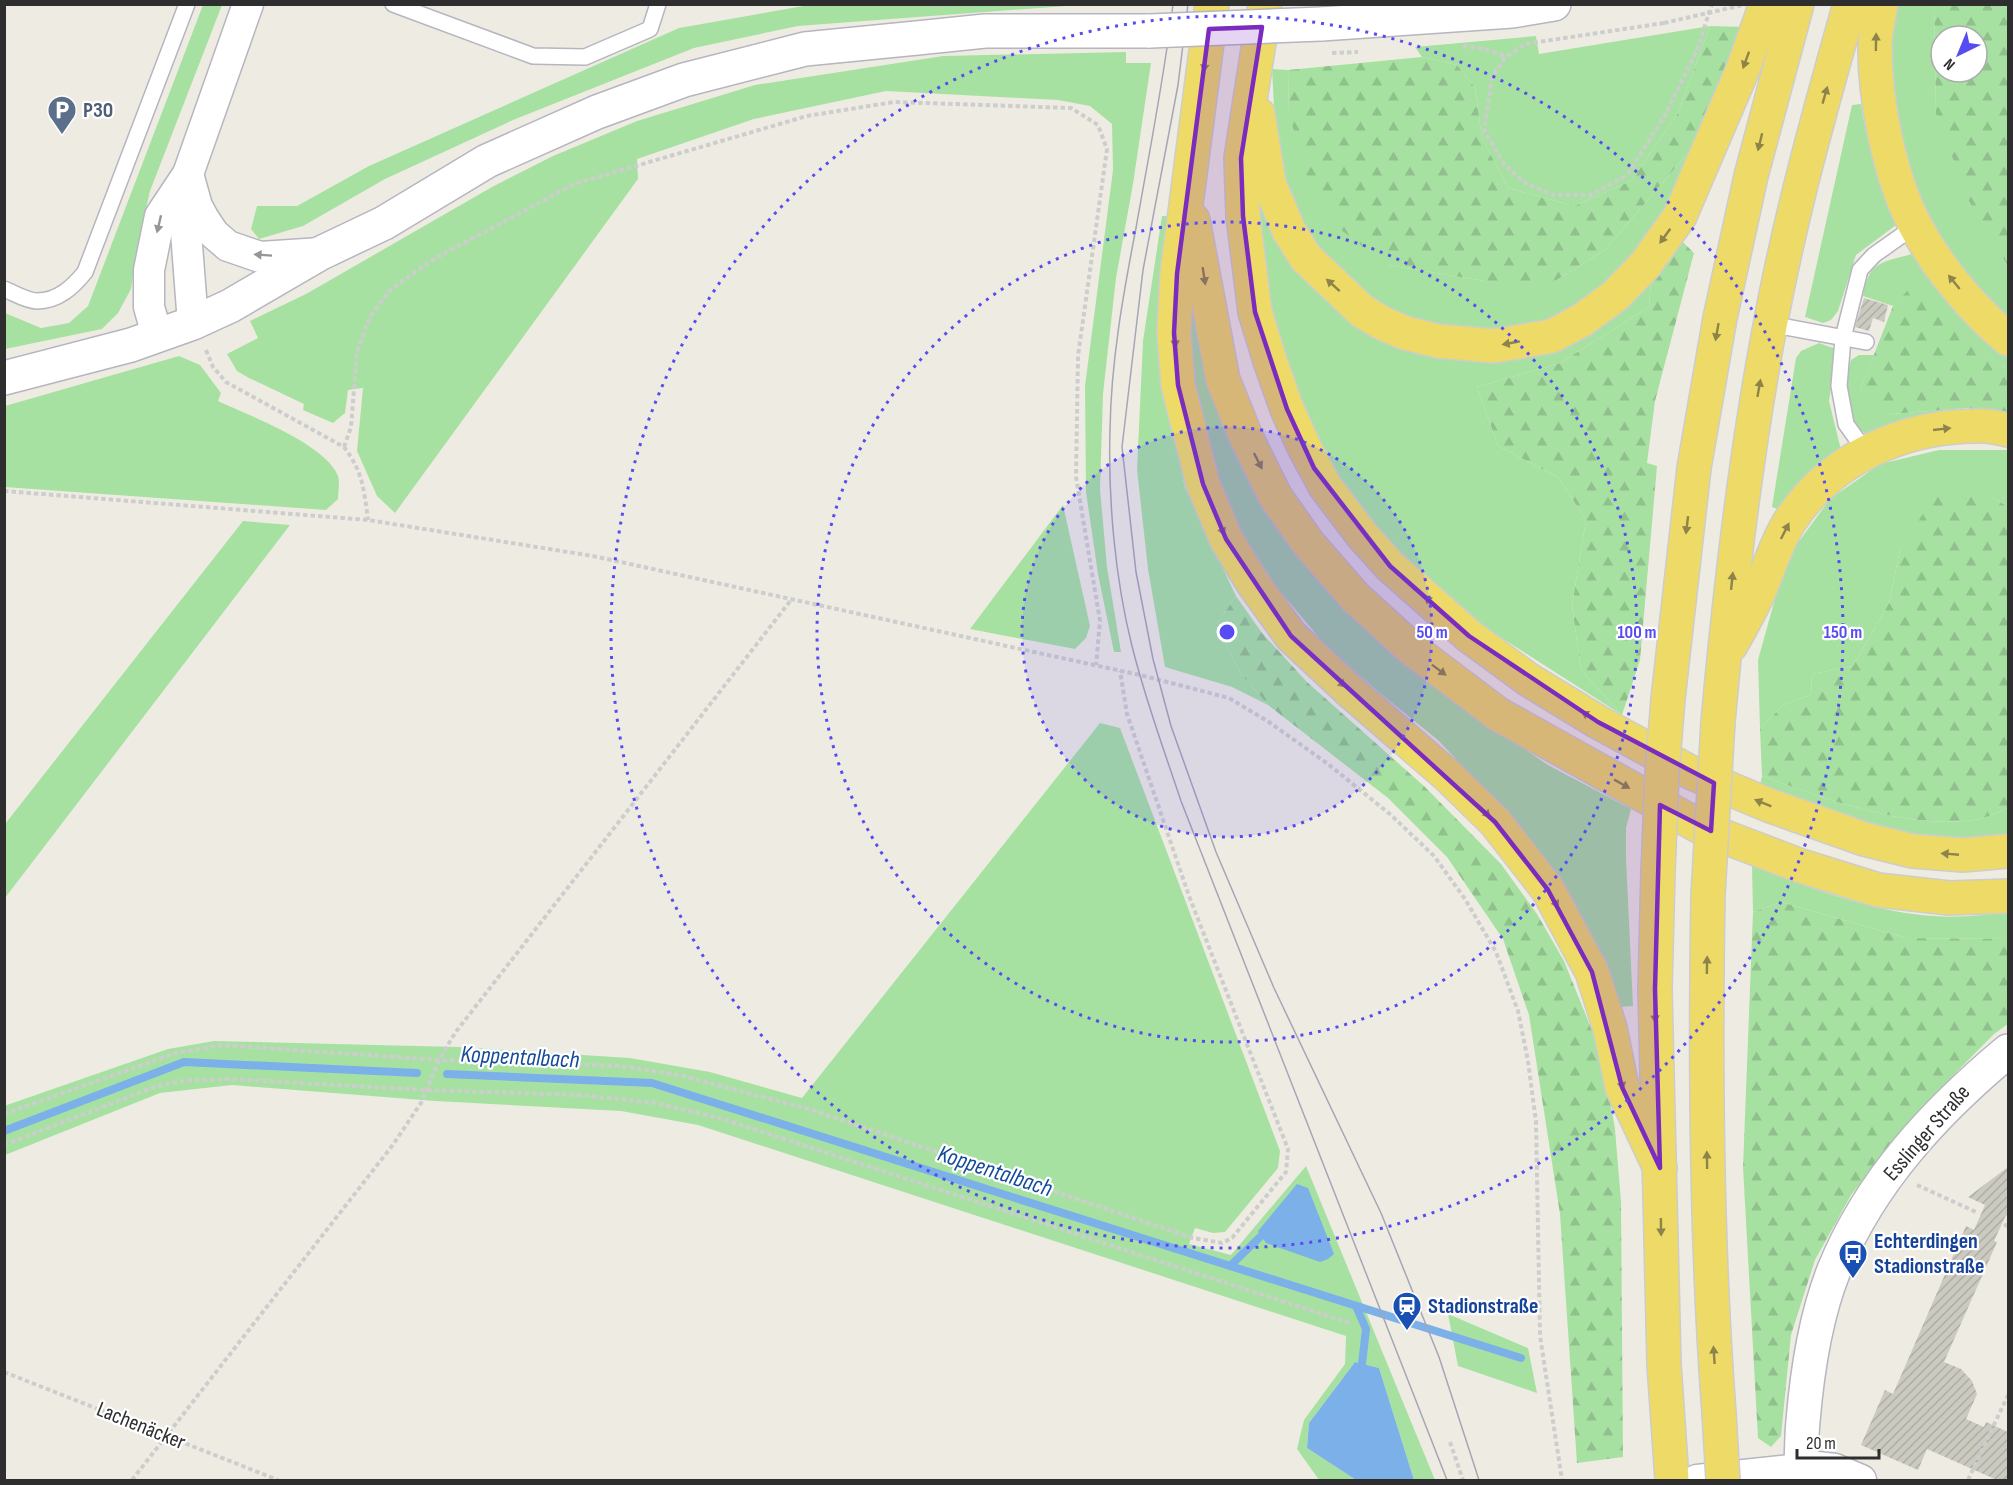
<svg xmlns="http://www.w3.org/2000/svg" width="2013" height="1485" font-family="'Sofia Sans Condensed',sans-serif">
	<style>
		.grass { fill: #a7e1a2 }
		.forest { fill: url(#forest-firs); fill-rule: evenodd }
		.water { fill: #7bb0e9 }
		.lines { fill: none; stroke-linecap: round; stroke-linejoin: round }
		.stream { stroke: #7bb0e9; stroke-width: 8 }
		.building { fill: url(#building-hatch) }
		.service-casing { stroke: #b6b5c0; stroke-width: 18 }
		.minor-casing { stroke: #b6b5c0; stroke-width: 33 }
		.secondary-casing { stroke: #b6b5c0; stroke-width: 36 }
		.trunk-casing { stroke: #cdcdcd; stroke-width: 36 }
		.path { stroke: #cdcdcd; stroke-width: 4; stroke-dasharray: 4.5 3; stroke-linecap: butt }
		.service { stroke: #fff; stroke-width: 15 }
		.minor { stroke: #fff; stroke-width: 30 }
		.secondary { stroke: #fff; stroke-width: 33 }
		.trunk { stroke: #eeda67; stroke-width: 33 }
		.tram { stroke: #a6a4b7; stroke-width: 1.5 }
		.secondary-bridge-casing { stroke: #b6b5c0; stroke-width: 36; stroke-linecap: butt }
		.trunk-bridge-casing { stroke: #cdcdcd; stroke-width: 36; stroke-linecap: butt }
		.path-bridge { stroke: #cdcdcd; stroke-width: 4; stroke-dasharray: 4.5 3; stroke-linecap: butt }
		.secondary-bridge { stroke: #fff; stroke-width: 33 }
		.trunk-bridge { stroke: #eeda67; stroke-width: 33 }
		.oneway { fill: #8e844a }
		.oneway2 { fill: #969696 }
		.marked { fill: #7b2cbf; fill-opacity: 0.2; stroke: #7b2cbf; stroke-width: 4.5; stroke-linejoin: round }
		.ring { fill: none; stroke: #574cf1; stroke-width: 3; stroke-dasharray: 3 6 }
		.labels { text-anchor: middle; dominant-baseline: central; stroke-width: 4.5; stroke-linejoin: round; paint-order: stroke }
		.service-label { font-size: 22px; font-weight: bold; fill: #4e5e75; stroke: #fff; text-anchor: start }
		.street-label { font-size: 22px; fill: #2e2e2e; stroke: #fff }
		.transit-label { font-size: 22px; font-weight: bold; fill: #164399; stroke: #fff; text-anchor: start }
		.water-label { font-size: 24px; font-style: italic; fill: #154a9b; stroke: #fff }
		.centre { fill: #574cf1; stroke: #fff; stroke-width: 3 }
		.ring-label { font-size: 18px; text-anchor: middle; font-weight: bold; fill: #574cf1; stroke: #fff; stroke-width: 4.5; stroke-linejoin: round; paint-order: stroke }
	</style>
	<defs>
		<pattern id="forest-firs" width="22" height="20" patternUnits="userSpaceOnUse" patternTransform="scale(1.5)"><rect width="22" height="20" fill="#a7e1a2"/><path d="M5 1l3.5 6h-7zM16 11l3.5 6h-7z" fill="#90c18c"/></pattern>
		<pattern id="building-hatch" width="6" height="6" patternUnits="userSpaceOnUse" patternTransform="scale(1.5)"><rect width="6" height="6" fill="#cacac0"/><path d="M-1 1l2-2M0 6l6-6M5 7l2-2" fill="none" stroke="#aeaea5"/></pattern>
	</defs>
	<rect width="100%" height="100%" fill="#eeece2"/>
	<g class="grass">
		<path d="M815 4 1080 5 798 26 694 48 513 120 385 179 303 226 259 239 251 229 257 206H297L369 166 679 28Z"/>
		<path d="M203 5H222L150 191 137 247 131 289 118 313 102 329 5 349V313L41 328 69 323 88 306Z"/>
		<path d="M1892 5H1934L1936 114 2008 266V321L1980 296 1920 216 1887 103Z"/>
		<path d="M1710 26 1678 113 1631 181 1574 206 1508 188 1482 138 1475 87 1457 65 1422 57 1415 47 1536 36 1539 54Z"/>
		<path d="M1126 52V63H1151L1133 184 1116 278 1103 394 1100 489 1107 567 1121 652H1114L1098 574 1086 492 1085 386 1113 170 1112 124 1090 106 1058 100 886 91 754 119 637 159 638 179 395 513 377 496 357 451 363 388 348 390 345 413 333 423 303 410 304 404 249 378 237 371 227 354 258 338 250 321 306 294 492 187 553 156 637 121 755 85 943 56Z"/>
		<path d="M1272 69 1288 70 1289 113 1388 265 1484 281H1555L1605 250 1706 132 1687 177 1620 274 1565 318 1497 334 1429 329 1370 301 1311 247 1278 182Z"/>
		<path d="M1861 104C1867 146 1880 185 1896 225L1856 255 1838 311 1831 320 1823 323 1805 317 1852 105Z"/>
		<path d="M1267 205 1306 279 1479 360 1651 281 1649 307 1560 363 1477 387 1498 446 1558 477 1586 520 1572 606 1581 670 1622 715 1475 621 1384 544 1338 483 1298 406 1269 317 1257 206Z"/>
		<path d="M1162 216H1167L1160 300 1165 390 1185 488 1236 596 1216 625 1241 674 1268 705 1232 687 1165 667 1148 569 1137 470 1143 341Z"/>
		<path d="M1912 254 1946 300 2008 357V370L1908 291 1893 306 1863 296C1868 262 1882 262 1912 254Z"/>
		<path d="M1194 305 1310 568 1369 632 1438 690 1548 765 1631 809 1626 828V859L1633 1006 1619 1007 1571 895 1513 819 1438 740 1381 694 1326 646 1276 586 1237 524 1217 482 1195 397 1186 306Z"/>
		<path d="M1819 343 1833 348 1836 357 1829 401 1841 450 1780 510 1772 507 1796 358 1801 351Z"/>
		<path d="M1859 355H1874L1860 390 1891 414 1967 408 1913 420 1867 435 1852 423 1844 385 1851 360Z"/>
		<path d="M179 356 200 365 221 393 218 401C248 415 326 444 338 476 340 482 338 492 338 499L326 510 5 487V406Z"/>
		<path d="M1939 450H2008V507L1992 497 1900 550 1889 603 1853 666 1812 674 1811 695 1783 705 1760 729 1758 660 1786 559 1830 499 1880 464Z"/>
		<path d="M1063 505 1090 626 1086 638 1075 649 970 629Z"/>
		<path d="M243 521 290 525 5 898V824Z"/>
		<path d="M1100 723 1120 728 1280 1151 1278 1168 1225 1232 1213 1233 1195 1228 1189 1244 1231 1255 1306 1166 1435 1480H1414L1379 1368 1355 1362 1309 1423 1307 1448 1356 1480H1319L1297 1449 1304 1420 1345 1364 1346 1336 698 1125 621 1111 435 1101 232 1085 160 1093 5 1155 4 1106 168 1049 214 1041 458 1047 630 1058 710 1072 802 1098Z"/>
		<path d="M1762 776C1827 799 1904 829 1974 820 1985 819 1998 812 2008 808V836L1989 841 1906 839 1759 791Z"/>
		<path d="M1752 865C1810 888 1872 912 1934 916 1959 918 1984 915 2008 912V939L1906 938 1781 902 1753 912Z"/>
		<path d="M1448 1314 1528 1348 1537 1393 1458 1366Z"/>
	</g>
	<g class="forest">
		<path d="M1934 5H2008V266L1969 201 1936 114ZM1941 36H1977V72H1941Z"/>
		<path d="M1710 26 1746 27 1706 132 1605 250 1555 281H1484L1388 265 1337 227 1305 172 1289 113 1288 70 1422 57 1457 65 1475 87 1482 138 1508 188 1574 206 1631 181 1678 113Z"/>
		<path d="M1682 241 1694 253 1655 401 1647 463 1657 466 1640 660 1622 715 1581 670 1572 606 1586 520 1558 477 1498 446 1477 387 1560 363 1649 307 1651 281Z"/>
		<path d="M1908 290 1923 294 1965 335 2008 370V415L1967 408 1891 414 1868 403 1860 390 1893 306Z"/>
		<path d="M1938 490 1992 497 2008 507V808C1998 812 1985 819 1974 820 1904 829 1827 799 1762 776L1760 729 1783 705 1811 695 1812 674 1853 666 1889 603 1900 550Z"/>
		<path d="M1236 596 1262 633 1307 682 1425 787 1501 864 1537 914 1564 961 1602 1055 1615 1129 1621 1202 1623 1457 1577 1463 1560 1214 1529 1015 1503 939 1447 857 1388 798 1268 705 1241 674 1216 625Z"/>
		<path d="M1781 902 1906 938 2008 939V1024L1994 1034 1919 1110 1851 1195 1815 1260 1791 1335 1781 1436 1771 1447 1758 1438 1743 1167 1753 912Z"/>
	</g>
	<g class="water">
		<path d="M1297 1184 1308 1188 1334 1254 1328 1259 1320 1262 1266 1243 1258 1231Z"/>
		<path d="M1355 1362 1379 1368 1414 1480H1356L1307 1448 1309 1423Z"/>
	</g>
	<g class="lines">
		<g class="stream">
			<path d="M447 1074 652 1083 1521 1358"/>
			<path d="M4 1131 184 1062 417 1073"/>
			<path d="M1230 1266 1261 1236"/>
			<path d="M1356 1306 1366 1329 1362 1364"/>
		</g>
	</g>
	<g class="building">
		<path d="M1864 298 1888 305 1884 322 1873 318 1869 331 1855 327Z"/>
		<path d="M2008 1167V1216L2006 1215 1994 1241 1997 1242 1944 1362 1961 1369 1972 1381 1977 1394 1966 1419 1984 1427 1986 1422 2008 1432V1480H1997L1927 1449 1918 1470 1861 1445 1885 1390 1893 1394 1966 1226 1974 1230 1985 1205 1968 1197Z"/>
	</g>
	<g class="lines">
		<g class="service-casing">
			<g id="service">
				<path d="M393 4 533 56 585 57 650 29 658 4"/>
				<path d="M4 289C14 293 27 301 37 301 58 301 73 287 85 272L187 4"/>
				<path d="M1770 324 1866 342"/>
				<path d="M1866 452 1846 424 1839 386 1843 338 1860 270 1874 255 1915 226"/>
			</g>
		</g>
		<g class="minor-casing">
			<g id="minor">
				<path d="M188 174 197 206 204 219 214 234 228 246 260 257 321 253"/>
				<path d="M187 189 186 232 193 323"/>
				<path d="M157 335 149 307V270L160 216 188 174 248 4"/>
				<path d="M1697 1480 1817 1467 1835 1469 1861 1480"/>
			</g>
		</g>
		<g class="secondary-casing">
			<g id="secondary">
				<path d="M1321 24 1512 11 1554 4"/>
				<path d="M4 378 131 345 193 323 230 306 321 253 384 223 487 161 597 112 684 80 805 49 917 38 985 31H1150"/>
				<path d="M1800 1480C1802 1461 1801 1441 1803 1421 1807 1373 1816 1315 1834 1270 1870 1181 1936 1111 2008 1051"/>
			</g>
		</g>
		<g class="trunk-casing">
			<g id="trunk">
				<path d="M1212 4 1177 274 1174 333 1178 385 1203 484 1226 539 1252 582 1291 636 1352 693 1448 776 1495 822 1548 890 1592 972 1610 1028 1622 1087 1660 1168"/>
				<path d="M1265 4 1241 158 1243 216 1255 312 1270 361 1287 409 1305 449 1325 486 1362 535 1390 566 1469 636 1529 680 1598 722 1692 773 1768 805 1864 839 1912 851 1963 855 2008 851"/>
				<path d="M1881 4C1879 16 1876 29 1875 41 1874 97 1889 177 1916 227 1938 268 1973 310 2008 339"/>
				<path d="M1258 114 1269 183 1289 231 1306 258 1362 311 1382 323 1405 333 1438 341 1494 346 1552 336 1582 320 1615 296 1645 265 1680 216 1743 69 1766 4"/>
				<path d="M1193 220 1223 380 1246 437 1275 496 1308 543 1355 597 1412 649 1498 714 1704 829 1801 866 1878 890 1949 898 2008 896"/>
				<path d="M1731 645C1740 629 1749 613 1757 596 1768 572 1775 544 1790 521 1831 458 1904 426 1977 426 1987 425 1998 428 2008 430"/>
				<path d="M1668 699 1694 468 1720 318 1751 176 1797 4"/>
				<path d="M1718 722C1730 589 1745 457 1770 326 1790 217 1820 110 1850 4"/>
				<path d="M1658 872 1655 989 1664 1364 1672 1480"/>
				<path d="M1708 895C1705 1068 1706 1241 1719 1413"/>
			</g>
		</g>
		<g class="path">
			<path d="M1664 23 1525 44 1506 57 1492 77 1484 130 1504 164 1525 183 1553 195H1591L1627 175 1664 117 1697 50 1712 4"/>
			<path d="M1463 46 1485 49 1506 57"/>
			<path d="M206 350 213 367 226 382 344 447C363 472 364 490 368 520"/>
			<path d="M344 447 351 427 357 352 370 317 390 290 434 259 574 184 807 116 894 102 1071 108 1098 125 1107 149 1078 356 1076 477 1100 621 1096 665"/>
			<path d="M4 491 368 520 593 556 1140 675 1229 698 1269 722 1328 764 1391 815 1434 856 1465 899 1496 952 1518 1011 1528 1061 1536 1122 1540 1336 1562 1480"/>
			<path d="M4 1114 176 1053 222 1045 439 1060 619 1066 679 1075 812 1110 1193 1238 1222 1243 1232 1238 1286 1172 1288 1149 1189 896 1127 714 1120 671"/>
			<path d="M4 1145 157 1086 188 1080 229 1079 426 1090 581 1095 656 1103 723 1119 1349 1323"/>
			<path d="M1917 1185 1978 1213"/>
			<path d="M2004 1224 2008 1227"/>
			<path d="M4 1372 278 1480"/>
			<path d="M1450 1442 1463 1480"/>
			<path d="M132 1480 392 1146 421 1103 439 1060 455 1033 791 600"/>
			<path d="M1968 1480 2008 1395"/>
		</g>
		<use href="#service" class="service"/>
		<use href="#minor" class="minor"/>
		<use href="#secondary" class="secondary"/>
		<use href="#trunk" class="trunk"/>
		<g class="tram">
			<path d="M1173 4C1164 79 1149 154 1136 228 1123 295 1111 362 1110 430 1108 499 1115 579 1132 646 1145 699 1164 750 1181 801L1447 1480"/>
			<path d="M1188 4 1178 85 1143 270 1122 447 1136 572 1153 659 1171 726 1216 852 1274 988 1381 1213 1439 1357 1479 1480"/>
		</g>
		<g class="secondary-bridge-casing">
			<path id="secondary-bridge" d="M1150 31 1321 24"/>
		</g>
		<g class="trunk-bridge-casing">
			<g id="trunk-bridge">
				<path d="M1658 872 1662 774 1668 699"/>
				<path d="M1708 895 1718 722"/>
				<path d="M1719 1413 1723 1480"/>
			</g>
		</g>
		<g class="path-bridge">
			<path d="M1664 23 1747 4"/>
			<path d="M1332 53 1358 52"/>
		</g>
		<use href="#secondary-bridge" class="secondary-bridge"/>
		<use href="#trunk-bridge" class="trunk-bridge"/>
	</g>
	<defs><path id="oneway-solid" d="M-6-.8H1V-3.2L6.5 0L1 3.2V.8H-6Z" transform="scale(1.5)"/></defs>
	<g class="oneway">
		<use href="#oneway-solid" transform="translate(1876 42) rotate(-89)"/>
		<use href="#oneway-solid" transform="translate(1746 60) rotate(110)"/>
		<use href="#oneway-solid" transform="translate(1205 63) rotate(97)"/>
		<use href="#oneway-solid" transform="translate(1825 95) rotate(-74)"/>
		<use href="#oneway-solid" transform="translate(1760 142) rotate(104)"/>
		<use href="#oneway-solid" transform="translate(1665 236) rotate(126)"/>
		<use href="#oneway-solid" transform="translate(1204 276) rotate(81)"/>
		<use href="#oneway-solid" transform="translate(1954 282) rotate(-129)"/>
		<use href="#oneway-solid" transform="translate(1333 285) rotate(-138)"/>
		<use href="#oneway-solid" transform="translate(1717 332) rotate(100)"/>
		<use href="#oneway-solid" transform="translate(1175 339) rotate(87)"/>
		<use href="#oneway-solid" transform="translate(1511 343) rotate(170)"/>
		<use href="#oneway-solid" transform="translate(1759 388) rotate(-80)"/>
		<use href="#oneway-solid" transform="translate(1942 429) rotate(-6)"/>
		<use href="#oneway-solid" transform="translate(1258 461) rotate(63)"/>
		<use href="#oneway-solid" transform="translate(1687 525) rotate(97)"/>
		<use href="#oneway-solid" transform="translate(1221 527) rotate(68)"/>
		<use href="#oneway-solid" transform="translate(1785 531) rotate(-63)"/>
		<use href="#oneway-solid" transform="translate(1732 581) rotate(-84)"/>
		<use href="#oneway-solid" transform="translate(1431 602) rotate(-138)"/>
		<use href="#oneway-solid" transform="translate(1439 670) rotate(37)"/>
		<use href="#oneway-solid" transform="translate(1339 681) rotate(43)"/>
		<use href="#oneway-solid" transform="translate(1589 716) rotate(-149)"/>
		<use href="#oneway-solid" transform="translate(1622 784) rotate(29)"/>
		<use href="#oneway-solid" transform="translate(1763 803) rotate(-158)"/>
		<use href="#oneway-solid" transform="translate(1484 811) rotate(45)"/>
		<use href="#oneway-solid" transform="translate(1950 854) rotate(-175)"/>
		<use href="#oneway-solid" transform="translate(1554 900) rotate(61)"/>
		<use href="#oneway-solid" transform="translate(1707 965) rotate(-89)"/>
		<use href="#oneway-solid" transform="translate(1655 1014) rotate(88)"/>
		<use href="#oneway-solid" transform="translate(1621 1081) rotate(75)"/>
		<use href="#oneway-solid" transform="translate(1707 1160) rotate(-91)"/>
		<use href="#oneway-solid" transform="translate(1661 1227) rotate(89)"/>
		<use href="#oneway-solid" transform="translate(1714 1355) rotate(-94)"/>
	</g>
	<g class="oneway2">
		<use href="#oneway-solid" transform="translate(159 224) rotate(103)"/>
		<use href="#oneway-solid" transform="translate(263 255) rotate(-176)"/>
	</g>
	<path class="marked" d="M1262 27 1241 158 1243 216 1255 312 1287 409 1314 468 1390 566 1469 636 1598 722 1714 783 1711 831 1660 805 1655 989 1660 1168 1622 1087 1592 972 1548 890 1495 822 1291 636 1226 539 1203 484 1178 385 1174 333 1177 274 1209 29Z"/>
	<circle cx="1227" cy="632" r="205" fill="#574cf1" fill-opacity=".12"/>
	<g class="ring">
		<circle cx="1227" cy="632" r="205"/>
		<circle cx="1227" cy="632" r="410"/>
		<circle cx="1227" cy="632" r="616"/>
	</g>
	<defs>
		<g id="parking-pin" transform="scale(1.5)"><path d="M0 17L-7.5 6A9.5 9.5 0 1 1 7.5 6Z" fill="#5c6f8a" stroke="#fff"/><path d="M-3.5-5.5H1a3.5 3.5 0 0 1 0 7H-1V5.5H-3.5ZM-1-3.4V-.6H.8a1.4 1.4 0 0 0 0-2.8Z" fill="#fff"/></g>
		<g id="bus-pin" transform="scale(1.5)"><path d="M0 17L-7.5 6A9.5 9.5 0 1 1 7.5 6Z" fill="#1a4fb4" stroke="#fff"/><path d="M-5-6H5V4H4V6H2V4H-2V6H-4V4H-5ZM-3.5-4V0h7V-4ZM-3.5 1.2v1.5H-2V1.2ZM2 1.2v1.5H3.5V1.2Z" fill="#fff"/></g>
		<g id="station-pin" transform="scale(1.5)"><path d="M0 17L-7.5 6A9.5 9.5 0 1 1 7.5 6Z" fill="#1a4fb4" stroke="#fff"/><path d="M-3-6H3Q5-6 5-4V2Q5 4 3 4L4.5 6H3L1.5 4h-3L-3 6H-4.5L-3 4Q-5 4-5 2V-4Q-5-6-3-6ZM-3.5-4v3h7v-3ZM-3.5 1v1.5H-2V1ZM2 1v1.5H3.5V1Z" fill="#fff"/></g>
	</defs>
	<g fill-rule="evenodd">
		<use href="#parking-pin" x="62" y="110"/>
		<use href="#bus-pin" x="1853" y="1254"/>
		<use href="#station-pin" x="1407" y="1306"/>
	</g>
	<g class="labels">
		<g class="service-label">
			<text x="83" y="110">P30</text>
		</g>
		<g class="street-label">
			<text transform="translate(1927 1133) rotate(-49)">Esslinger Straße</text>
			<text transform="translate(141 1426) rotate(22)">Lachenäcker</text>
		</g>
		<g class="transit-label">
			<text x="1874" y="1241">Echterdingen<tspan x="1874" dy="25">Stadionstraße</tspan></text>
			<text x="1428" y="1306">Stadionstraße</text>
		</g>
		<g class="water-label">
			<text transform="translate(520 1057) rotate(3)">Koppentalbach</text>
			<text transform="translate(995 1171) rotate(18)">Koppentalbach</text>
		</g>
	</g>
	<circle cx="1227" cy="632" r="9" class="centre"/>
	<g class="ring-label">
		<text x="1432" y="638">50 m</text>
		<text x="1637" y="638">100 m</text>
		<text x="1843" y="638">150 m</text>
	</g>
	<rect width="2013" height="1485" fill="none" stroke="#2e2e2e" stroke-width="12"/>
	<g transform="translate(1959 54) rotate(223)"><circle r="28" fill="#ffffff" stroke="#ababab" stroke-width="1.5"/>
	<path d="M0-4.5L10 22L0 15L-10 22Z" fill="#574cf1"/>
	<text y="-9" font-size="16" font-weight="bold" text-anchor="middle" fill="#2e2e2e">N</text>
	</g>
	<path d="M1797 1449v9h82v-9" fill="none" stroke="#2e2e2e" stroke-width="3"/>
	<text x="1806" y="1449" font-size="18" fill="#2e2e2e" stroke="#ffffff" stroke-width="4.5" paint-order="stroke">20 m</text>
</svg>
